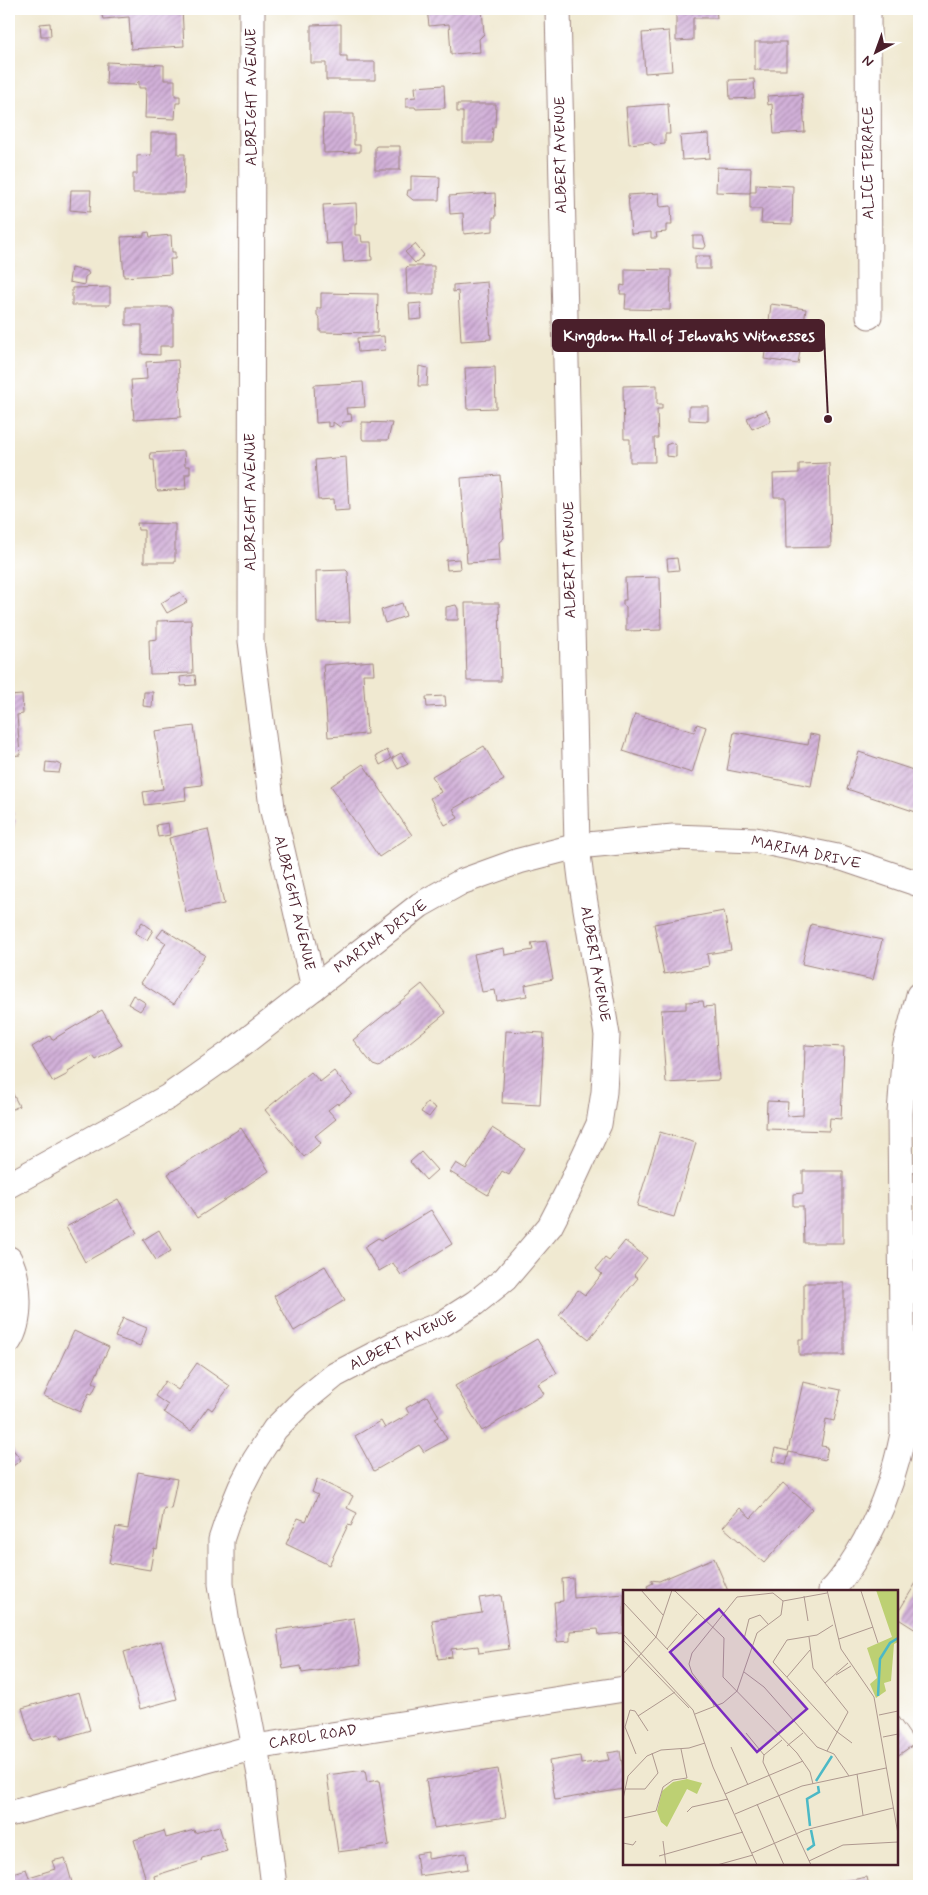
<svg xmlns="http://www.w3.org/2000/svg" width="928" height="1895" font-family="Mynerve,sans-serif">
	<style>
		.building { fill: url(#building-hatch) }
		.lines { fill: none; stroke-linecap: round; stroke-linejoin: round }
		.minor-casing { stroke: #9d847e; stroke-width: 27 }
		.minor { stroke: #fff; stroke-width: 25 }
		.labels { text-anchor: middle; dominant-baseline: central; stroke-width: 5; stroke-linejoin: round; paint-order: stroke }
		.street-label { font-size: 15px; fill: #4a1f2b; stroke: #fff }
		.inset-river { fill: none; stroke: #4cb9c6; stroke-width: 2.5 }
		.inset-road { fill: none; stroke: #ae988f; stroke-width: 1 }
		.view { fill: #7b2cbf; fill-opacity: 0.15; stroke: #7b2cbf; stroke-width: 2.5 }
		.inset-edge { fill: none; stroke: #4a1f2b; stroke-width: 2.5 }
		.leader { fill: none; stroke: #4a1f2b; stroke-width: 2 }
		.callout-dot { fill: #4a1f2b; stroke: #fff; stroke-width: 2 }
		.callout { fill: #4a1f2b; stroke: #4a1f2b; stroke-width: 2 }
		.callout-label { font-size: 16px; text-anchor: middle; font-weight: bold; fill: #fff }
	</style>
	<defs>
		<pattern id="building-hatch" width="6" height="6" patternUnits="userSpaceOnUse" patternTransform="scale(1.25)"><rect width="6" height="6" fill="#d2b1d9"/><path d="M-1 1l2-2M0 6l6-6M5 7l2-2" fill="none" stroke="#ac8fb0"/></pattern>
	</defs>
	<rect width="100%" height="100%" fill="#fff"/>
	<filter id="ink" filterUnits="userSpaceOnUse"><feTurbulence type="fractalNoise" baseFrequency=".02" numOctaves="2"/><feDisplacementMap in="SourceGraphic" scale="10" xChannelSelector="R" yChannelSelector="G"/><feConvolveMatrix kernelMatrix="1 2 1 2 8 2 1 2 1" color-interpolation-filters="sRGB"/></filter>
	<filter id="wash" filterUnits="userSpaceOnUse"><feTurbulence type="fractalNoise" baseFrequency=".0096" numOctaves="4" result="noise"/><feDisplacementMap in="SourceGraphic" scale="20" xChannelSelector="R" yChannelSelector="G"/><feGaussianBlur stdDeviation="1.12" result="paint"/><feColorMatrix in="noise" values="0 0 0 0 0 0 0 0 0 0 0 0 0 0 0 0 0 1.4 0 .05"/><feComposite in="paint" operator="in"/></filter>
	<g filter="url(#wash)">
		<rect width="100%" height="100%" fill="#f0e9d1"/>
		<g id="blocks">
			<g class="building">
				<path d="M100 9H182L184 46 131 49 129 17 103 19Z"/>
				<path d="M427 9H482L484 34 479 39 480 52 451 54 449 24 429 26Z"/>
				<path d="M693 9H716L717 18H693V40L676 41V13H693Z"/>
				<path d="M50 23 51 36H41L40 24Z"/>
				<path d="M341 24V56H347V62H375V80H326V63H311V25Z"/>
				<path d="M669 31 672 71 645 73 642 33Z"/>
				<rect x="755" y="42" width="31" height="28"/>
				<path d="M107 62 164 65V80H175V96H180V103H176L175 119 145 118 146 88H139V81L135 85 106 84Z"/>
				<path d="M754 79 755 98 730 99 729 80Z"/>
				<path d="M444 85 445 108 416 109 415 107H406V98L416 97 415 87Z"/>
				<path d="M802 94 805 132 774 134 772 104 768 105 767 96Z"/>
				<path d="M457 104H496L495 127H493L492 143H463V112H457Z"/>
				<path d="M668 104 670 134H665V144L654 145 650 142 629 144 626 107Z"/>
				<path d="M323 114H354V145H360V152L324 153Z"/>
				<path d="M151 133H178V154H185L184 193H133V174H137V156L151 155Z"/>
				<path d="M709 134 710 158 682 160 680 136Z"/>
				<path d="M377 146H400V170H375V147Z"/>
				<path d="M717 167 751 168 750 193 716 192Z"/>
				<path d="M411 176 440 177 439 200H413L407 195 408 190H411Z"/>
				<path d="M756 184 793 186 792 224 761 223 762 209H750V192H756Z"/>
				<path d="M71 190H91L90 212 70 210Z"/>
				<path d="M495 193 496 217H493V231L464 234 463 213 450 214 449 196Z"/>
				<path d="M659 193 660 207 671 206 672 225H666V232L656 233 657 238H651V232L631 234 628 195Z"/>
				<path d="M356 203 357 224H355V235H361L362 242H371L372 260 344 262 342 243 326 244 323 205Z"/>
				<path d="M149 232 150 237 171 235 172 252H175V259H170L171 274 124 277 121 237 144 236V233Z"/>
				<path d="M693 236H703L706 246 704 249 693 248Z"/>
				<path d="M415 244 424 255 415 263 405 252Z"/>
				<rect x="695" y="256" width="15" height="13"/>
				<path d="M408 266H434V294H407L406 268Z"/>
				<path d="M71 268 87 271 89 274 85 277 84 285 69 282Z"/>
				<path d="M625 269 671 270 670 310 625 309 626 294H620L621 285 625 286Z"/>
				<path d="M487 282 491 339 461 341 458 291 453 292V285Z"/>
				<path d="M110 287V305H72V288Z"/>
				<path d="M321 293 378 294 377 333 320 332V319L317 315V308H321Z"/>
				<path d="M421 303 422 319 410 320 409 304Z"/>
				<path d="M771 304 806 309 798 364 764 359 768 330 763 329 764 320 769 321Z"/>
				<path d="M126 307H171L173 310V346H160V355L142 354V325H126Z"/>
				<path d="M384 336 385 350 358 352 357 338Z"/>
				<path d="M178 360 181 417 134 420 131 380 147 379 146 362Z"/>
				<path d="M419 366 428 368 427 386H418Z"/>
				<path d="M495 367 496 408 467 409 465 368Z"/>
				<path d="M363 382 365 407 346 408 347 414H351L352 421 343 422 340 427 333 422V426L328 427V422L316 423 314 385Z"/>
				<path d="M657 385V404H662V409H657L658 438H654L655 462H630V439H624L623 386Z"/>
				<path d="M689 406H708V421L689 420Z"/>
				<path d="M766 410 771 421 752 429 747 418Z"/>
				<path d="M362 422 392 423 388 440H363L362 438Z"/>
				<path d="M671 443 676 445V457L666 456V445Z"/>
				<path d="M184 451 185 466H190V474H185L186 489 158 491 156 489 154 460H151L150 453Z"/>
				<path d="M346 457 349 510 334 511 333 499 318 500 315 460Z"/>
				<path d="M829 463 831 547 786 548 785 497H774L773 474 799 473V464Z"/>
				<path d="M500 475 504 538 499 542 500 561 467 563 461 478Z"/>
				<path d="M137 523 175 524V562H144V530H138Z"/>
				<path d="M677 558 679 570 668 571 667 559Z"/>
				<path d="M459 559 460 569 447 570 446 560Z"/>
				<path d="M346 570 348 572 350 622 317 623 316 571Z"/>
				<path d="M660 577 661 630 626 631V607L623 605V600H626L625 578Z"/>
				<path d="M180 592 187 602 167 613 161 603Z"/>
				<path d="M402 603 406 616 385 623 381 610Z"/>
				<path d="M465 603H499L501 681H467Z"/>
				<path d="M456 605 458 609V620H446V607Z"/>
				<path d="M191 620 193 673 150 674 149 640 157 639V621Z"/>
				<path d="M9 642H10L11 659H9Z"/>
				<path d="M373 661 374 674H363L367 734 328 737 323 665Z"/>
				<path d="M195 675 196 685 181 686 180 677Z"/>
				<path d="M144 692H153L152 707 143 706Z"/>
				<path d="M22 695 23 714 17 715 20 755 9 756V696Z"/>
				<path d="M445 696 446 706 427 707 426 697Z"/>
				<path d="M635 714 694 732 697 724 706 727 692 773 623 751Z"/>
				<path d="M194 726 202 785 185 787 186 800 145 805 143 792 163 789 155 731Z"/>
				<path d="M734 732 808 745 810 734 820 736 811 786 727 770Z"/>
				<path d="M484 746 504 780 453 809 458 818 445 825 430 798 441 792 432 776Z"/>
				<path d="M387 750 391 759 380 765 376 756Z"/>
				<path d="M859 752 919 772V813L847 789Z"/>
				<path d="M401 753 408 764 398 769 392 758Z"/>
				<path d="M46 762 56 763 61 765 59 773 45 772Z"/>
				<path d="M363 764 412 835 379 857 331 786Z"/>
				<path d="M9 812 14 813 12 819 16 820 9 841Z"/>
				<path d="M168 823 170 835 158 837 156 825Z"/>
				<path d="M208 829 224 904 186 912 169 838Z"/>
				<path d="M724 911 731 950 707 954 709 966 664 974 654 924Z"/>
				<path d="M142 922 153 930 147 940 135 933Z"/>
				<path d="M811 924 882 940 873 980 802 964Z"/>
				<path d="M163 929 205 955 174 1004 141 983 166 943 157 937Z"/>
				<path d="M546 941 553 979 525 985 527 996 497 1001 495 990 482 992 474 954 504 948 505 955 533 950 531 943Z"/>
				<path d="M422 984 446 1013 379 1067 373 1065 353 1040Z"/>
				<path d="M133 995 146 1003 140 1011 128 1004Z"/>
				<path d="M703 1001 704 1007 714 1006 719 1080 666 1083 661 1010 686 1009V1002Z"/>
				<path d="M102 1010 122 1045 96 1060 93 1056 68 1071V1074L53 1082 32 1047 50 1036 52 1040Z"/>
				<path d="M506 1031 544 1033 540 1105 502 1103Z"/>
				<path d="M805 1045 844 1047 841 1119 830 1118 829 1131 766 1129 767 1101 788 1102 787 1116 803 1115Z"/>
				<path d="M334 1071 352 1094 338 1105 337 1103 328 1110 336 1119 315 1136 321 1143 304 1157 265 1110 311 1072 320 1082Z"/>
				<path d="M9 1086 19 1106 9 1111Z"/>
				<path d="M427 1102 436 1108 429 1117 421 1112Z"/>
				<path d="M241 1128 269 1171 197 1218 168 1174Z"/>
				<path d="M492 1128 525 1149 509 1175 502 1171 488 1195 450 1172 456 1163 466 1169Z"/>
				<path d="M660 1132 696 1143 674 1217 637 1206Z"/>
				<path d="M421 1152 437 1170 426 1180 410 1162Z"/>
				<path d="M803 1171H843V1243H804L803 1206H793V1194L803 1193Z"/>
				<path d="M118 1199 137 1233 85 1262 66 1227Z"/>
				<path d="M431 1210 452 1244 401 1275 393 1263 379 1271 364 1247 378 1238 382 1240Z"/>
				<path d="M159 1230 171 1251 156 1260 143 1240Z"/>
				<path d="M625 1241 647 1258 634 1275 638 1278 589 1339 559 1315 578 1290 585 1295 602 1274 596 1269 605 1258 609 1261Z"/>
				<path d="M325 1266 345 1300 294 1331 274 1296Z"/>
				<path d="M804 1283H844V1355H799V1339H804Z"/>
				<path d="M123 1318 147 1328 140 1346 115 1337Z"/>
				<path d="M74 1331 109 1347 93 1382 97 1384 92 1394 89 1393 80 1412 44 1396Z"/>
				<path d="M537 1339 557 1373 538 1384 544 1394 482 1431 455 1386Z"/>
				<path d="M197 1363 230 1386 212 1410 208 1407 191 1431 164 1412 168 1405 155 1396 165 1381 178 1390Z"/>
				<path d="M803 1382 841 1390 834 1421 826 1419 821 1446 828 1447 825 1460 789 1452 786 1464 772 1461 775 1448 788 1451Z"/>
				<path d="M427 1396 439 1416 435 1418 447 1439 424 1452 419 1445 374 1471 355 1436 381 1421 385 1428 409 1414 406 1408Z"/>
				<path d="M9 1444 21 1460 9 1469Z"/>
				<path d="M138 1472 177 1479 171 1509 164 1508 157 1549 154 1548 150 1570 109 1563 116 1527 128 1529Z"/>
				<path d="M317 1479 353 1496 347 1508 357 1513 351 1526 348 1525 329 1565 286 1544 298 1518 306 1521 318 1495 312 1492Z"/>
				<path d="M783 1483 812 1509 764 1563 723 1527 740 1508 751 1518Z"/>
				<path d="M714 1558 728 1591H649L647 1586 653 1583 651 1580 659 1581Z"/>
				<path d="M573 1578 574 1598 624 1594V1633L599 1635 598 1629 570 1631V1641L557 1642 554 1602 563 1601 562 1579Z"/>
				<path d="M919 1578V1632L897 1618V1614Z"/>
				<path d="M501 1595 509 1649 479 1653 478 1646 451 1649 452 1657 438 1659 432 1620 482 1613 479 1598Z"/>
				<path d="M354 1618 361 1664 302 1673 301 1666 283 1669 277 1630Z"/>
				<path d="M161 1641 177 1699 140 1709 124 1652Z"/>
				<path d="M79 1692 90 1730 61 1739 59 1734 32 1741 22 1708Z"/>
				<path d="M897 1716 916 1743 897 1756Z"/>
				<path d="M620 1751 624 1777V1789L555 1800 549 1761 580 1756 581 1764 609 1760 607 1753Z"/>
				<path d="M498 1769 506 1817 434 1828 426 1780Z"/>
				<path d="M365 1770 367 1782 379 1780 389 1845 338 1852 327 1775Z"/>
				<path d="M219 1826 227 1851 202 1858 201 1861 154 1876 155 1881 147 1883 134 1840 164 1831 166 1838 194 1830 195 1833Z"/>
				<path d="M428 1852V1859L466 1853 468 1869 419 1876 416 1854Z"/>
				<path d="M65 1858 73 1886H9V1874L26 1869 29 1877 55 1869 52 1861Z"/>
				<path d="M867 1877 869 1886H824V1885Z"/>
			</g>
		</g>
	</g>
	<g filter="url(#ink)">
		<use href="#blocks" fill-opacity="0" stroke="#9d847e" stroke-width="1"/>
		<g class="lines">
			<g class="minor-casing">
				<g id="minor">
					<path d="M252 9 251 641 272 807 314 988"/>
					<path d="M868 9 869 316"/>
					<path d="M9 1185 168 1097 233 1051 420 905 461 882 519 861 577 846 673 837 755 840 842 858 919 884"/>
					<path d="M9 1259C20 1280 22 1321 9 1341"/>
					<path d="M831 1591C842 1581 848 1569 856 1557 880 1518 894 1479 903 1434L900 1113 905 1048 919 995"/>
					<path d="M9 1814 255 1747 624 1689"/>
					<path d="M274 1886 261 1780 248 1712 227 1624 221 1584V1540L229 1516 241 1487 255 1460 275 1429 302 1402 335 1375 404 1339 442 1324 475 1303 505 1279 550 1226 567 1193 599 1124 604 1092 607 1035 581 879 577 846 558 9"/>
				</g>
			</g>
			<use href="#minor" class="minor"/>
		</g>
	</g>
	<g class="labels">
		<g class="street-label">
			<text transform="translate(252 97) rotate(-90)">ALBRIGHT AVENUE</text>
			<text transform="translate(561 155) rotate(-91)">ALBERT AVENUE</text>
			<text transform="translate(869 163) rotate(-90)">ALICE TERRACE</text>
			<text transform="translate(251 502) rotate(-90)">ALBRIGHT AVENUE</text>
			<text transform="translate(570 560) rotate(-91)">ALBERT AVENUE</text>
			<text transform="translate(806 853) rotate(12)">MARINA DRIVE</text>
			<text transform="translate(294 903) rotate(77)">ALBRIGHT AVENUE</text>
			<text transform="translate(381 937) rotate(-37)">MARINA DRIVE</text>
			<text transform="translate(595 964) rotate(80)">ALBERT AVENUE</text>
			<text transform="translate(403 1341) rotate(-26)">ALBERT AVENUE</text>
			<text transform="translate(313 1737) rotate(-9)">CAROL ROAD</text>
		</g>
	</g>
	<g transform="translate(623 1590)">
		<rect width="275" height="275" fill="#f0e9d1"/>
		<path d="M253 0H275V52L271 54 268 91 261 93 263 101 253 108 247 94 254 88 244 58 269 47ZM64 189 79 193 74 204 64 199 44 237 38 232 34 221 39 201 50 192Z" fill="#bdd073"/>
		<path class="inset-river" d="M255 106 257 69 267 53 275 48M193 191 209 166M187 236 184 209 196 202 195 196M184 260 191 255 188 240"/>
		<path class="inset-road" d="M18 0 40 25M48 0 52 1 101 48 100 87 174 163 187 182 190 194M204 0 218 59 251 107 275 244M238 1 255 53M181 6 185 31M160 11 204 3M0 12 45 60M210 35 194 45 164 50 150 72 213 141 229 153M0 44 70 120 90 177 134 275M186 47 190 78 225 122 204 161M216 49 250 37M0 50 66 118M129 55 121 49 126 29 137 25 145 34M44 59 74 24M121 82 141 97 194 157 211 164 226 186M0 84 33 47 49 0M213 85 228 76M164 87 187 60M202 93 225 73M91 116 87 106 69 83 66 74 69 63 114 7 150 3 160 11M72 124 100 113 114 101 134 43 158 25 160 11M256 125 275 121M15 126 52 102M123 143 141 165M260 147 275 144M164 156 180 143M108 157 125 195M13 164 2 137 7 120 12 121 25 141M141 165 140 172 188 275M141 165 159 150M234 184 240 225M2 199H22L35 183 29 163M102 204 180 171M0 209 5 186 24 166 38 160 66 158 82 153M134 214 161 275M64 222 69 217 105 209M112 224 179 196 263 178M0 228 33 221 40 197 50 190 64 188 58 159M40 251 43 275M0 253 10 255 13 251M129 263 182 240 270 218M36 266 120 242M186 271 220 255 275 252M94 275 130 265"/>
		<path class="view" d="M96 19 184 119 134 162 47 62Z"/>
		<rect width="275" height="275" class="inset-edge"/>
	</g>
	<path class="leader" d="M828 419L824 335"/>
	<circle class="callout-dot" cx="828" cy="419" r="5"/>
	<rect class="callout" x="553" y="320" width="271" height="31" rx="5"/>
	<g class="callout-label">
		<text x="689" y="341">Kingdom Hall of Jehovahs Witnesses</text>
	</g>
	<rect width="928" height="1895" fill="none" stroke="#fff" stroke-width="30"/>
	<g transform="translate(876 52) rotate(221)" stroke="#ffffff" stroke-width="4" paint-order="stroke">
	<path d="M0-4L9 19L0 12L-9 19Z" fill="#4a1f2b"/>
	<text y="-8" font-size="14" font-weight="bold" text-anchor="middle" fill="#4a1f2b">N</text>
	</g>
</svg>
